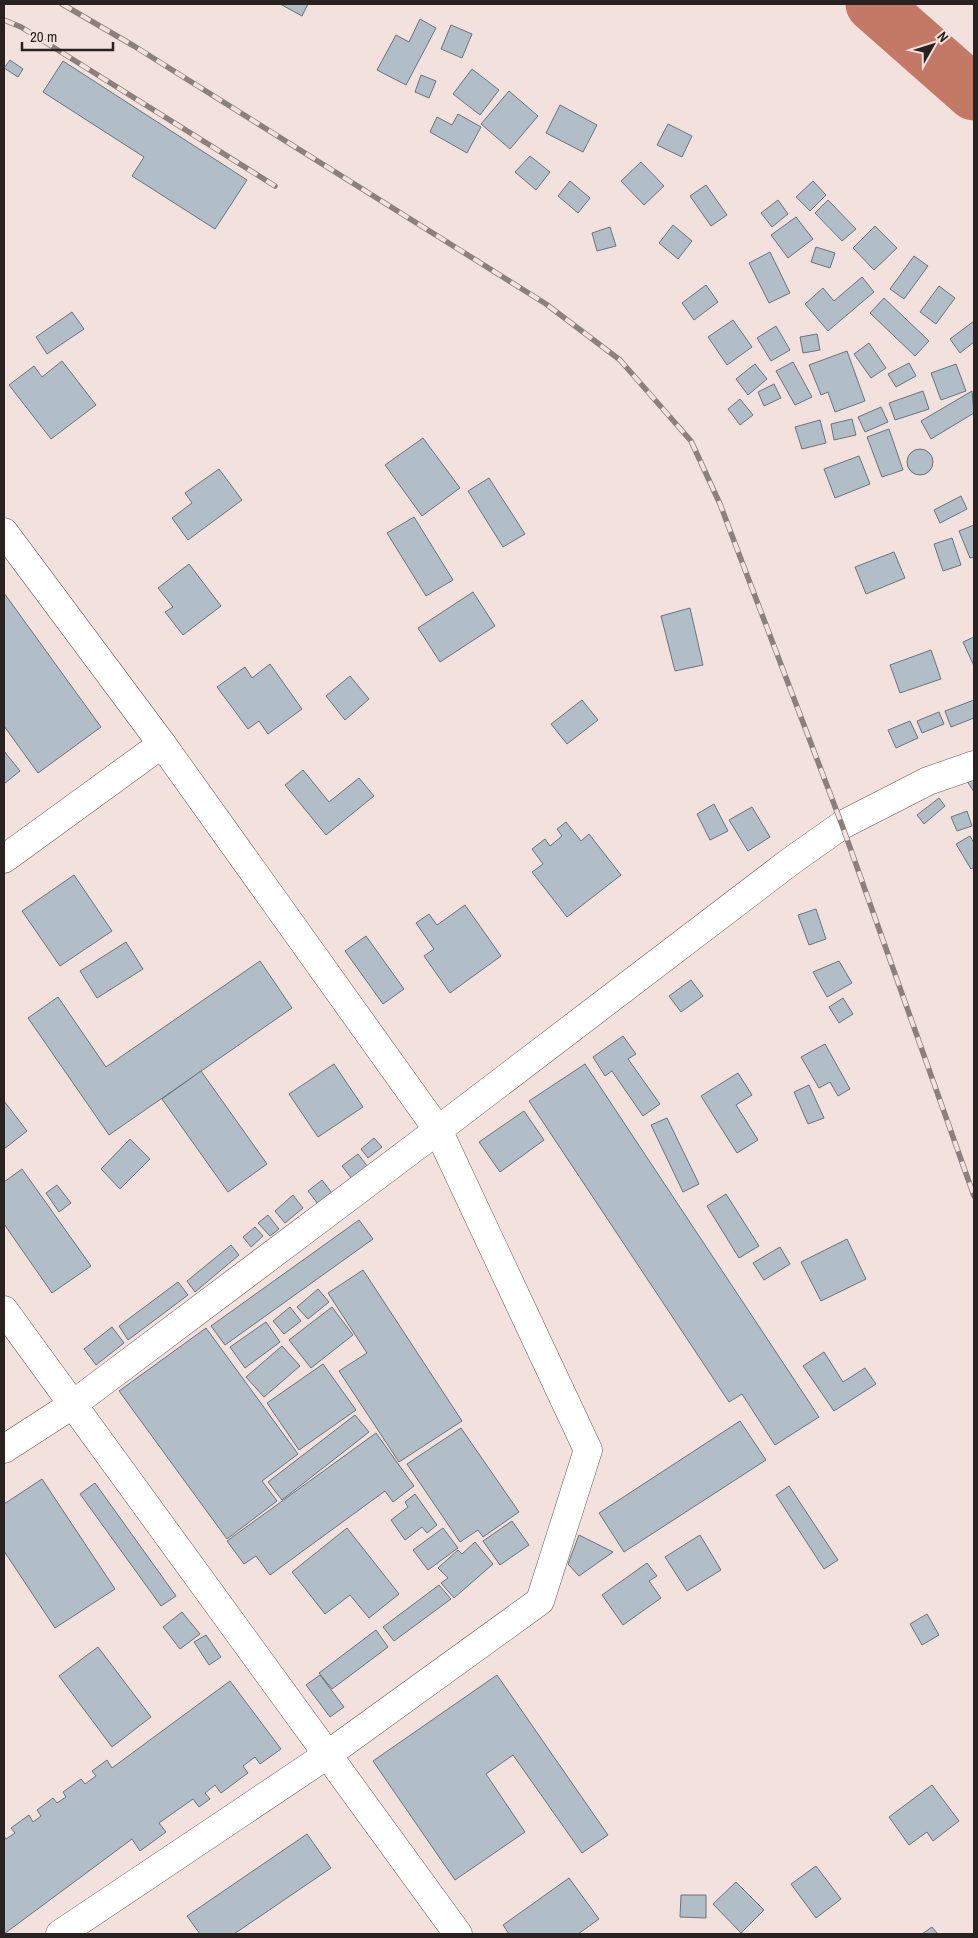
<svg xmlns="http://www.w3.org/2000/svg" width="978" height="1938" font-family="'Archivo Narrow',sans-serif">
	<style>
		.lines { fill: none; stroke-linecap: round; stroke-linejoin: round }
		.river { stroke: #c37966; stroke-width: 55 }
		.building { fill: #b1bec7; stroke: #69747d }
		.minor-casing { stroke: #695b57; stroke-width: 29 }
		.minor { stroke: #fff; stroke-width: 28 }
		.rail-casing { stroke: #8b807d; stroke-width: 5.5 }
		.rail { stroke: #f2e1dd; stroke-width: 4; stroke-dasharray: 11; stroke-linecap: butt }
	</style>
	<rect width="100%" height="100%" fill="#f2e1dd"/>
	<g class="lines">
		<path class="river" d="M873 4 974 93"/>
	</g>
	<g class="building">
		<path d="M280 4H308L302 16Z"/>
		<path d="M420 19 436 28 406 85 377 70 396 35 409 42Z"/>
		<path d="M451 25 472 34 462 58 441 49Z"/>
		<path d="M10 60 23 69 18 77 4 68Z"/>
		<path d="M63 61 247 180 215 229 132 176 144 157 43 92Z"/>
		<path d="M472 69 499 90 480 115 453 94Z"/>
		<path d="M421 75 436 81 429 98 415 92Z"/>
		<path d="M509 91 538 116 510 149 481 124Z"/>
		<path d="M560 105 597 125 583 152 546 133Z"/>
		<path d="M458 114 481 127 467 153 430 132 437 117 452 125Z"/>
		<path d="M668 124 692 136 682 157 657 145Z"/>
		<path d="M530 156 550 172 536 190 515 172Z"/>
		<path d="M641 162 664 186 644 205 621 181Z"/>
		<path d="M570 181 590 198 578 213 558 196Z"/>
		<path d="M813 181 826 195 810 211 796 197Z"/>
		<path d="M706 185 727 215 711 226 690 196Z"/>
		<path d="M778 200 788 214 772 227 761 213Z"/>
		<path d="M828 200 856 229 842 241 815 213Z"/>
		<path d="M796 217 813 239 788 258 771 235Z"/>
		<path d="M673 225 692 241 678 259 659 243Z"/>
		<path d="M875 226 897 248 874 270 853 248Z"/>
		<path d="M610 227 616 246 597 251 592 233Z"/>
		<path d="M816 247 835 253 830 268 811 262Z"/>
		<path d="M770 252 790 293 769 303 749 263Z"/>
		<path d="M914 256 928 266 904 299 890 289Z"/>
		<path d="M862 277 874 292 828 331 805 304 823 288 834 301Z"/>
		<path d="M706 285 718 302 694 320 682 303Z"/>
		<path d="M939 286 955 298 936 324 920 312Z"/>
		<path d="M884 298 929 341 915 356 870 313Z"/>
		<path d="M72 312 84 329 47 354 36 337Z"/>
		<path d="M733 320 752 347 727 365 708 337Z"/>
		<path d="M974 321V342L960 353 950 339Z"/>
		<path d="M776 326 790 350 771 361 757 338Z"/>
		<path d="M817 334 820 350 803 353 800 337Z"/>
		<path d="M869 343 886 368 871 378 854 354Z"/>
		<path d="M847 351 865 401 835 412 828 392 821 395 809 365Z"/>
		<path d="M62 361 96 405 51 439 9 385 34 366 42 377Z"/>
		<path d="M793 362 812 397 795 405 776 371Z"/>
		<path d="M909 363 916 376 896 387 888 374Z"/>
		<path d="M755 364 767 379 748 395 736 379Z"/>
		<path d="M956 364 966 391 941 400 931 373Z"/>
		<path d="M774 384 781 398 764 406 758 392Z"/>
		<path d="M923 391 929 409 895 420 889 403Z"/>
		<path d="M972 391 974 413 931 439 921 421Z"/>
		<path d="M740 399 753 415 740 425 728 409Z"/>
		<path d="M881 407 888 422 865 432 858 417Z"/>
		<path d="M852 419 856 435 834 440 831 424Z"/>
		<path d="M820 420 826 443 802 449 795 427Z"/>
		<path d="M889 429 903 470 882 477 867 437Z"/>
		<path d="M423 438 460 488 422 516 385 465Z"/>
		<circle cx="920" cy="462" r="13"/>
		<path d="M859 456 870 484 835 498 824 469Z"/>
		<path d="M219 469 242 500 188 540 172 518 192 503 185 493Z"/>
		<path d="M489 478 525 534 503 547 468 491Z"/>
		<path d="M961 496 967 509 940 523 934 510Z"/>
		<path d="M414 517 453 580 426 596 387 533Z"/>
		<path d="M974 525V557L970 558 959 531Z"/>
		<path d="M952 538 961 565 943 571 934 544Z"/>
		<path d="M894 552 905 578 866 594 855 567Z"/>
		<path d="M189 564 221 606 183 635 165 612 173 607 158 588Z"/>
		<path d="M473 592 495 626 440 662 418 628Z"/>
		<path d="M4 593 101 727 38 773 4 726Z"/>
		<path d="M690 608 703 665 675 671 661 616Z"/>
		<path d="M974 637V666L963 642Z"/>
		<path d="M931 650 941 679 900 693 890 665Z"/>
		<path d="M270 664 302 709 268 734 259 721 248 729 217 687 245 667 252 678Z"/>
		<path d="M350 676 369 699 345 720 326 696Z"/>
		<path d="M582 700 598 720 567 744 551 724Z"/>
		<path d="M974 700V718L951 727 945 711Z"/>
		<path d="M939 712 944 724 922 733 917 721Z"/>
		<path d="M910 721 918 738 896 748 888 730Z"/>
		<path d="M4 751 20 771 4 784Z"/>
		<path d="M303 770 329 802 359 778 374 796 326 835 285 785Z"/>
		<path d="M974 776V792L967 781Z"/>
		<path d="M939 798 945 806 924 824 917 815Z"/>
		<path d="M714 804 728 831 710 840 697 814Z"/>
		<path d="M752 807 770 837 748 851 729 820Z"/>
		<path d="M967 811 972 826 957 831 951 817Z"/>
		<path d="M566 822 581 841 589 834 621 875 567 917 532 872 543 864 532 849 545 839 550 846 562 836 557 829Z"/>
		<path d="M970 836 974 843V867L971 869 956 844Z"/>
		<path d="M74 875 112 931 60 966 22 911Z"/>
		<path d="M465 905 501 956 450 993 424 956 434 949 416 923 429 914 437 925Z"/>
		<path d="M816 909 826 939 809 945 798 915Z"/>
		<path d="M366 936 404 989 383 1004 345 951Z"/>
		<path d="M126 942 143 969 97 998 80 971Z"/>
		<path d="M260 961 292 1008 109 1135 28 1018 58 997 106 1067Z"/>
		<path d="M839 961 852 983 827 997 813 972Z"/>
		<path d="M691 980 703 996 681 1012 669 996Z"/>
		<path d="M843 998 853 1014 839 1023 829 1007Z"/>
		<path d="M623 1036 636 1054 628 1059 660 1104 643 1116 612 1071 605 1076 593 1057Z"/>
		<path d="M825 1044 850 1089 838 1096 830 1082 819 1088 801 1057Z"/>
		<path d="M334 1064 363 1107 318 1137 289 1094Z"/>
		<path d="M585 1064 819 1417 775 1445 742 1394 729 1402 529 1101Z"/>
		<path d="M201 1071 267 1164 228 1192 162 1099Z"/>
		<path d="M738 1073 752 1095 736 1105 758 1140 737 1153 701 1096Z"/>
		<path d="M809 1085 824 1118 808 1124 794 1092Z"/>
		<path d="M4 1101 27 1131 4 1149Z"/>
		<path d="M524 1111 544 1140 500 1172 479 1142Z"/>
		<path d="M667 1118 699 1184 683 1192 651 1125Z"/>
		<path d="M374 1138 382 1147 368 1158 361 1149Z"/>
		<path d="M130 1139 150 1159 120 1189 101 1169Z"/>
		<path d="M358 1154 368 1167 352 1179 342 1166Z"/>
		<path d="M22 1169 91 1266 52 1293 4 1224V1182Z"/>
		<path d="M322 1180 332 1193 318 1204 308 1191Z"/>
		<path d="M57 1185 71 1203 59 1212 46 1193Z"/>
		<path d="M726 1194 759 1246 739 1258 707 1206Z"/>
		<path d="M293 1195 303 1208 285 1223 275 1211Z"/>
		<path d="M268 1215 279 1229 270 1236 258 1223Z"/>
		<path d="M359 1220 373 1239 225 1345 211 1326Z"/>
		<path d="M255 1227 263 1236 251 1247 243 1237Z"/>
		<path d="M847 1239 866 1279 821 1301 801 1262Z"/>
		<path d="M231 1245 239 1255 195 1292 187 1281Z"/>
		<path d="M780 1247 790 1264 764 1280 753 1263Z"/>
		<path d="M363 1270 462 1421 399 1462 339 1371 367 1353 328 1293Z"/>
		<path d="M178 1282 188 1295 128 1340 119 1326Z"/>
		<path d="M318 1289 329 1302 308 1319 297 1307Z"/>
		<path d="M290 1307 301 1321 284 1334 273 1321Z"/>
		<path d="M332 1307 353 1335 311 1368 289 1340Z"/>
		<path d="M266 1322 280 1342 245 1368 230 1347Z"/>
		<path d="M112 1327 124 1343 96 1365 84 1349Z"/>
		<path d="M206 1328 298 1454 262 1481 277 1501 227 1539 119 1391Z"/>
		<path d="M282 1346 300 1366 264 1397 246 1377Z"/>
		<path d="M824 1352 843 1382 865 1368 876 1384 834 1411 803 1366Z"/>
		<path d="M323 1364 356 1410 299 1450 267 1403Z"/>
		<path d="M355 1415 369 1432 282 1500 268 1482Z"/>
		<path d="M740 1421 766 1460 624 1552 599 1513Z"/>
		<path d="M461 1428 519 1512 483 1537 478 1530 460 1542 407 1464Z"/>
		<path d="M376 1433 414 1486 393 1502 385 1491 270 1575 256 1556 244 1564 227 1541Z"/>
		<path d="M42 1479 115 1589 55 1628 4 1551V1504Z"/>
		<path d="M95 1483 176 1596 161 1606 80 1494Z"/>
		<path d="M789 1486 838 1560 824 1569 776 1495Z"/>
		<path d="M415 1494 437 1525 427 1533 422 1527 405 1540 391 1520 408 1507 405 1502Z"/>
		<path d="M512 1521 529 1545 500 1565 483 1541Z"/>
		<path d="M347 1528 399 1594 369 1618 350 1595 325 1614 292 1572Z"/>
		<path d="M443 1528 458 1548 428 1570 413 1550Z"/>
		<path d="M579 1535 613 1552 579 1576 568 1564Z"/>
		<path d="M700 1535 721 1570 687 1591 665 1557Z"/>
		<path d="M475 1542 493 1564 454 1598 441 1583 448 1578 438 1568 458 1550 462 1554Z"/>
		<path d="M647 1563 657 1576 649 1581 661 1598 623 1625 602 1595Z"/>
		<path d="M439 1585 451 1599 394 1641 383 1627Z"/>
		<path d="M182 1612 200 1634 180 1649 163 1627Z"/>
		<path d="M927 1614 939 1635 922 1645 910 1624Z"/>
		<path d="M376 1630 388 1647 332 1689 319 1673Z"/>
		<path d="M206 1635 221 1657 209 1665 194 1642Z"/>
		<path d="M98 1647 151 1717 112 1747 59 1676Z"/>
		<path d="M320 1675 344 1707 330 1717 306 1685Z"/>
		<path d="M497 1675 608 1835 582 1853 513 1755 486 1774 525 1832 455 1880 373 1761Z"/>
		<path d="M230 1681 281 1749 260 1764 255 1757 243 1766 248 1773 221 1793 215 1785 205 1793 210 1799 199 1807 193 1799 159 1823 166 1832 140 1851 132 1839 4 1934V1836L6 1839 15 1833 11 1828 29 1815 33 1822 41 1816 37 1810 53 1798 57 1803 66 1797 63 1792 81 1779 85 1784 96 1776 92 1771 107 1760 112 1768Z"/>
		<path d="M932 1785 959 1821 933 1841 927 1832 909 1845 889 1817Z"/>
		<path d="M307 1834 331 1868 234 1934H200L187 1916Z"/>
		<path d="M816 1866 841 1899 816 1918 791 1884Z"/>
		<path d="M569 1878 599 1919 578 1934H509L503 1925Z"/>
		<path d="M736 1882 764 1910 741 1933 713 1904Z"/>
		<path d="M681 1895H706V1918L680 1917Z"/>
		<path d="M932 1927 938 1934H922Z"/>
	</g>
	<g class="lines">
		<g class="minor-casing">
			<g id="minor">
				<path d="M4 532 162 744 438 1130 588 1450 540 1601 327 1755 60 1934"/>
				<path d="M4 859 162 744"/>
				<path d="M4 1310 458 1934"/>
				<path d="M4 1449 72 1405 438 1130 791 861 842 825 928 781 974 765"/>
			</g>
		</g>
		<use href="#minor" class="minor"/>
		<g class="rail-casing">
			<g id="rail">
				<path d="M62 4 134 46 546 304 620 360 691 441 720 504 842 825 974 1196"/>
				<path d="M4 20 21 27 275 186"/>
			</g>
		</g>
		<use href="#rail" class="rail"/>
	</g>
	<rect width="978" height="1938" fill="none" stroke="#282221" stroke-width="10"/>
	<g transform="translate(933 45) rotate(51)" stroke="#f2e1dd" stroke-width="4" paint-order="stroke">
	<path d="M0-4L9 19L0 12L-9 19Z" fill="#282221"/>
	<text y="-8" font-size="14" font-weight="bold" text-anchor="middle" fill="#282221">N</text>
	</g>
	<path d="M22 42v8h91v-8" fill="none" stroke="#282221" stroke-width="2.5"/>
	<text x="30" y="42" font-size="15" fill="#282221" stroke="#f2e1dd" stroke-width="4" paint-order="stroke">20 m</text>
</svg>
